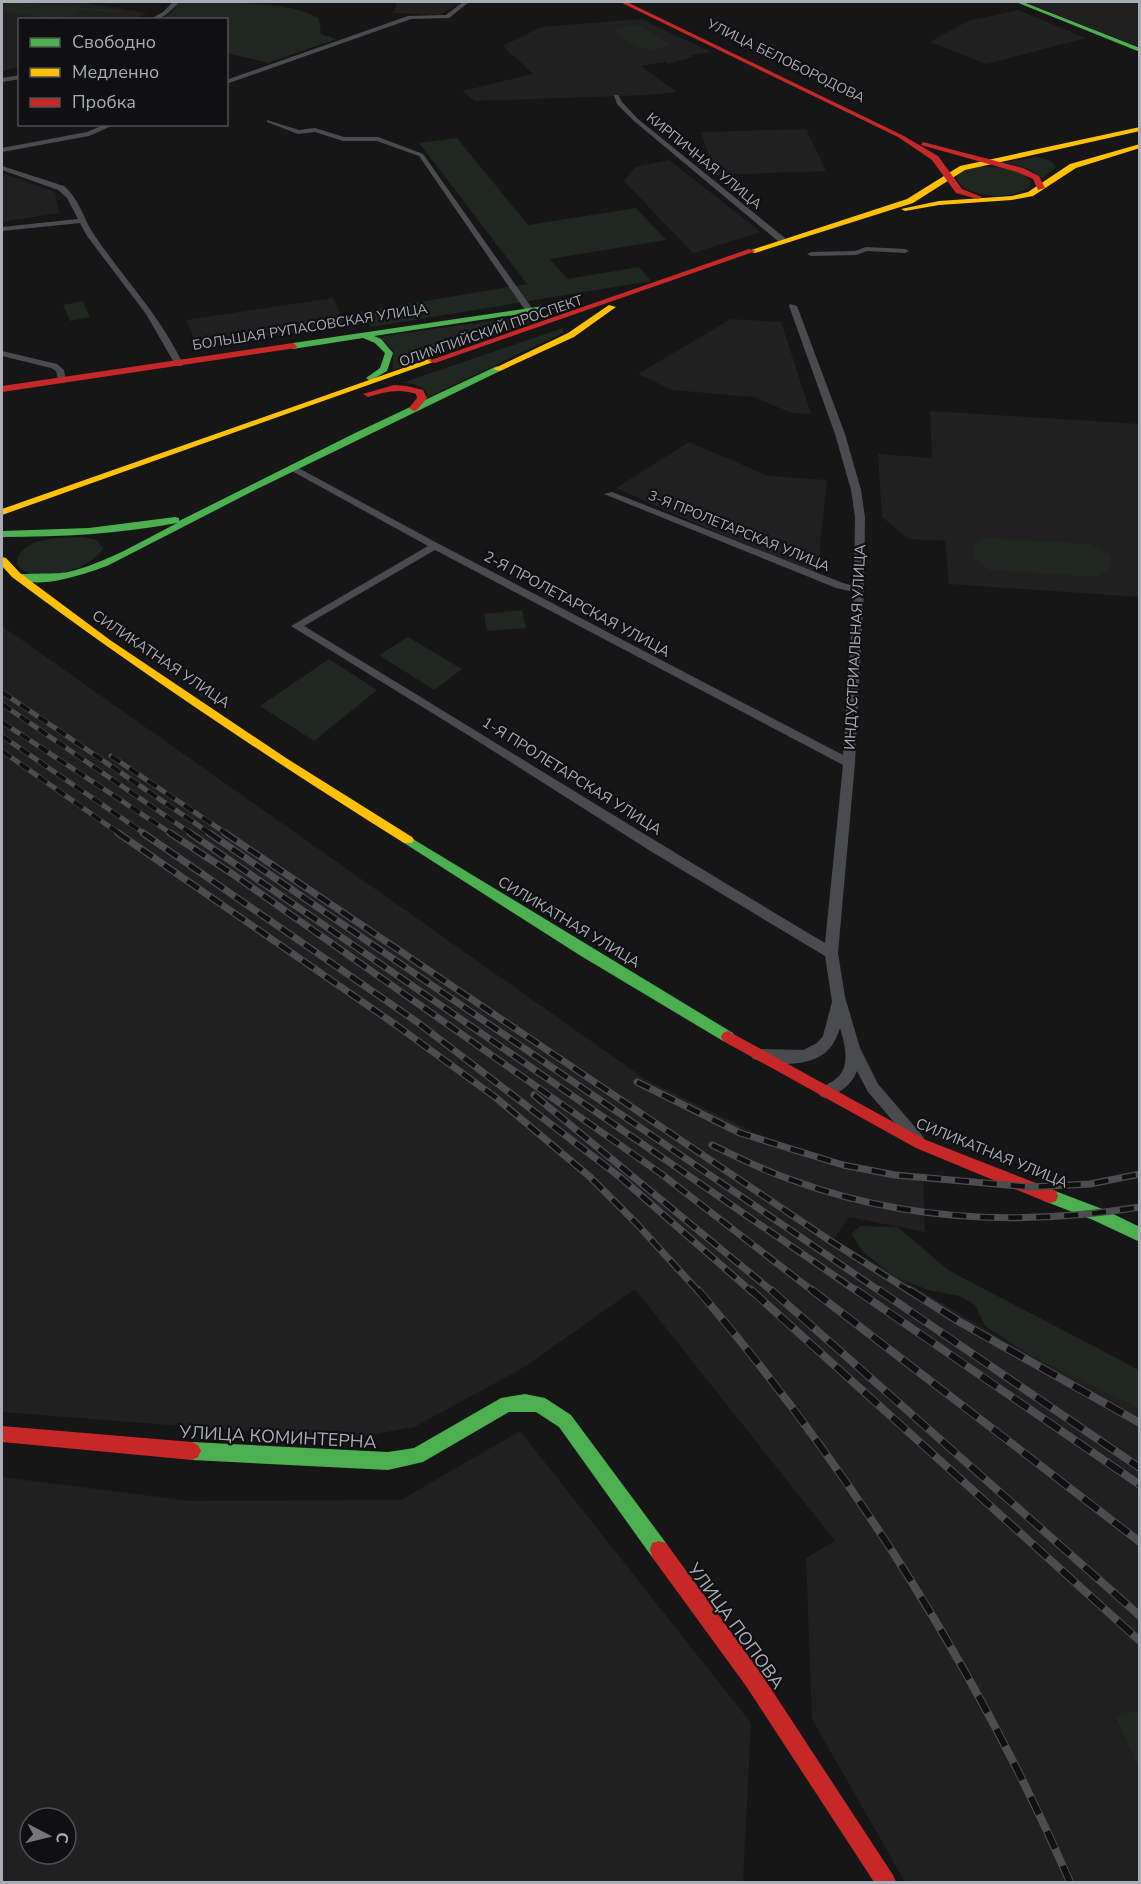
<svg xmlns="http://www.w3.org/2000/svg" width="1141" height="1884" font-family="'Nunito Sans',sans-serif">
	<style>
		.built { fill: #202021; fill-rule: evenodd }
		.green { fill: #202620 }
		.lines { fill: none; stroke-linecap: round; stroke-linejoin: round }
		.street { fill: #4a4b4e; fill-rule: evenodd }
		.fast { fill: #4caf50; fill-rule: evenodd }
		.slow { fill: #ffc107; fill-rule: evenodd }
		.jam { fill: #c62828; fill-rule: evenodd }
		.rail-far2-casing { stroke: #4b4d4f; stroke-width: 5 }
		.rail-far1-casing { stroke: #4b4d4f; stroke-width: 7 }
		.rail-casing { stroke: #4b4d4f; stroke-width: 8 }
		.rail-far2 { stroke: #101012; stroke-width: 4; stroke-dasharray: 11; stroke-linecap: butt }
		.rail-far1 { stroke: #101012; stroke-width: 4.5; stroke-dasharray: 14; stroke-linecap: butt }
		.rail { stroke: #101012; stroke-width: 6; stroke-dasharray: 19; stroke-linecap: butt }
		.labels { text-anchor: middle; dominant-baseline: central; stroke-width: 4.5; stroke-linejoin: round; paint-order: stroke }
		.far-street-label { font-size: 14px; fill: #a8adb5; stroke: #101012 }
		.street-label { font-size: 15px; fill: #a8adb5; stroke: #101012 }
		.near-street-label { font-size: 18px; fill: #a8adb5; stroke: #101012 }
	</style>
	<rect width="100%" height="100%" fill="#161616"/>
	<g class="built">
		<path d="M6 2H81L147 13 133 20H20L19 67 2 71V4Z"/>
		<path d="M397 2H461L440 15 394 13Z"/>
		<path d="M1026 2H1139V47L1034 6Z"/>
		<path d="M1018 10 1086 38 986 64 930 42 968 21Z"/>
		<path d="M641 19 711 52 691 55 693 57 668 64 666 62 641 66 677 92 649 95 475 101 462 91 533 74 503 46 541 27Z"/>
		<path d="M806 129 826 171 715 175 701 132Z"/>
		<path d="M669 160 761 232 693 253 624 181 635 167Z"/>
		<path d="M2 173 55 192 59 213 2 222Z"/>
		<path d="M333 298 346 326 214 344 196 342 186 320Z"/>
		<path d="M731 319 781 322 811 414 792 413 753 397 672 390 638 374Z"/>
		<path d="M930 411 1139 424V597L949 584 945 541 909 539 882 517 878 454 932 458Z"/>
		<path d="M689 442 769 476 827 480 817 577 616 488Z"/>
		<path d="M2 626 645 1079 757 1134 840 1162 923 1178 925 1232 849 1217 834 1239 1029 1355 1139 1409V1709L1115 1719 1139 1769V1882H905L812 1719 806 1558 835 1541 635 1289 523 1368 414 1427 348 1439 2 1412Z"/>
		<path d="M520 1431 751 1723 743 1882H2V1477L191 1501 401 1500ZM30 1818H66V1854H30Z"/>
	</g>
	<g class="green">
		<path d="M12 2 76 7 70 4 43 2C55 1 73 0 82 8L121 10 118 13 81 10 73 15 53 18 2 12V6Z"/>
		<path d="M179 2C213 2 296 0 319 19L321 34 336 39 268 63 227 53 226 20H159L172 12Z"/>
		<path d="M632 25 643 27 668 43V46C646 57 631 43 614 31L618 28Z"/>
		<path d="M457 138 528 225 636 208 666 240 550 259 567 279 639 267 651 281 371 327 358 312 527 284 419 143Z"/>
		<path d="M1037 157 1051 161 1056 167 1043 178 1029 169 1005 162Z"/>
		<path d="M974 167C993 166 1018 166 1031 181L1030 186C1016 201 963 199 956 177L965 169Z"/>
		<path d="M83 301 90 317 70 321 63 305Z"/>
		<path d="M540 314 547 317 393 370V351L385 342 376 337Z"/>
		<path d="M563 328V333L428 397C424 384 414 384 402 383Z"/>
		<path d="M82 537 97 540 103 549C89 570 34 589 17 564 19 536 62 538 82 537Z"/>
		<path d="M983 538 1090 544 1109 554 1112 568 1098 577 989 570 974 558 972 547Z"/>
		<path d="M522 610 526 628 487 631 484 614Z"/>
		<path d="M408 637 462 669 434 690 379 655Z"/>
		<path d="M329 659 377 690 314 741 260 706Z"/>
		<path d="M861 1226 898 1227 948 1270 1139 1370V1409L1029 1355 985 1326 975 1305 960 1296 928 1290 895 1277 863 1252 851 1234Z"/>
		<path d="M1139 1709V1769L1115 1718Z"/>
	</g>
	<g class="lines">
		<g class="street">
			<path d="M173 2H179C170 12 163 20 149 20L163 12Z"/>
			<path d="M463 2H469L449 18 411 19 226 84V80L408 16 446 15Z"/>
			<path d="M20 75V79L2 82V78Z"/>
			<path d="M614 95H618L622 102 638 119 785 238V242H779L634 121 617 104Z"/>
			<path d="M267 120 299 130 315 128 344 137H378L423 154 534 311 533 313H527L419 156 377 141H343L315 132 298 134 267 122Z"/>
			<path d="M106 124H116L89 136 2 152V148L87 132Z"/>
			<path d="M2 166 64 186C79 199 83 217 93 233 123 278 160 315 183 364L182 366H176L146 314 87 236 80 223 2 231V227L78 219 67 198 58 190 2 170Z"/>
			<path d="M866 247 905 249 909 251 905 253 867 251 856 255 811 256 807 254 811 252 855 251Z"/>
			<path d="M790 304 797 306 845 434 861 490 865 517 864 590 855 763 838 953 845 997 860 1048 878 1084 921 1134 924 1138 921 1142 916 1144 911 1142 868 1092 857 1071C851 1086 840 1093 825 1098L820 1096 818 1092C821 1086 827 1085 833 1081 852 1069 845 1045 840 1028 837 1037 833 1046 826 1052 809 1067 773 1066 753 1059L751 1055 753 1051 758 1049 803 1050 817 1043 823 1036 832 1002 825 956 652 852 476 740 291 626 428 546 290 470V466L293 465 439 544 843 755 854 592 836 588 604 494 612 492 843 583 854 586 855 517 851 490 835 434 789 306ZM435 550 843 765 825 943C650 839 478 731 304 626Z"/>
			<path d="M2 351 57 364 64 370 66 381 59 383 56 371 51 368 2 356Z"/>
		</g>
		<g class="fast">
			<path d="M1016 2H1023L1140 48V52Z"/>
			<path d="M571 302H574V306L374 336 381 339 393 353 387 371 370 381 366 378 380 368 385 353 375 343 363 338 293 349 289 346 293 343Z"/>
			<path d="M497 366 501 369 500 371 255 490 107 566C84 574 35 592 14 576 18 572 56 575 68 572 106 563 142 541 177 523 119 534 61 537 2 537V531L89 528 175 517 179 518V521L353 434Z"/>
			<path d="M408 836 733 1033 735 1037 733 1041H723L581 956 404 843 402 840 404 837Z"/>
			<path d="M1050 1189 1105 1210 1140 1227V1242L1093 1220 1044 1201 1042 1196 1044 1191Z"/>
			<path d="M525 1394 545 1398 571 1415 666 1543 668 1550 666 1557 659 1559 652 1557 559 1427 536 1412H509L423 1462 388 1470 192 1460 186 1457 183 1451 186 1445 192 1442 388 1452 414 1448 501 1398Z"/>
		</g>
		<g class="slow">
			<path d="M1140 127V131L965 170 913 203 755 253 748 251 907 199 960 166Z"/>
			<path d="M1140 144V148L1076 168 1033 196 1012 200 939 205 905 211 901 209 939 201 1012 196 1028 192 1070 164Z"/>
			<path d="M609 305 616 307 574 337 500 371 493 369 568 333Z"/>
			<path d="M429 359 436 361 2 515V509Z"/>
			<path d="M2 557 6 558 20 573 110 640 286 758 412 837 414 840 412 843H404C270 759 139 672 12 577L2 566Z"/>
		</g>
		<g class="jam">
			<path d="M620 2H627L902 135 938 156 962 189 982 197 978 199 956 193 932 160 898 137Z"/>
			<path d="M923 142 1023 168 1039 176 1045 188 1038 190 1033 179 1017 172 921 145Z"/>
			<path d="M749 249 756 251 435 363 428 361Z"/>
			<path d="M293 343 297 346 296 348 2 392V386Z"/>
			<path d="M394 385 407 386 423 390 427 398 417 410 414 411 409 408 417 398 416 394C400 388 384 392 368 397L363 394Z"/>
			<path d="M728 1031 926 1140 1056 1191 1058 1196 1056 1201 1050 1203 1044 1201 916 1148 723 1041 721 1037 723 1033Z"/>
			<path d="M2 1426 192 1442 198 1445 201 1451 198 1457 192 1460 2 1442Z"/>
			<path d="M659 1541 666 1543 760 1672 893 1875 896 1882H874L746 1686 652 1557 650 1550 652 1543Z"/>
		</g>
		<g class="rail-far2-casing">
			<g id="rail-far2">
				<path d="M2 692 211 834"/>
				<path d="M2 704 192 834"/>
				<path d="M2 722 172 834"/>
				<path d="M2 736 145 834"/>
				<path d="M2 751 120 834"/>
				<path d="M111 756 227 834"/>
			</g>
		</g>
		<g class="rail-far1-casing">
			<g id="rail-far1">
				<path d="M118 833 396 1025 495 1097 589 1176 637 1224 699 1292"/>
				<path d="M143 833 417 1022 620 1177 752 1292"/>
				<path d="M170 833 234 875 660 1173 814 1292"/>
				<path d="M190 833 858 1292"/>
				<path d="M209 833 881 1292"/>
				<path d="M225 833 829 1240 911 1292"/>
				<path d="M637 1082 740 1133 843 1165 895 1175 1030 1187 1090 1184 1140 1174"/>
				<path d="M534 1095 773 1292"/>
				<path d="M712 1145C738 1157 764 1171 792 1180 904 1221 1023 1226 1140 1207"/>
			</g>
		</g>
		<g class="rail-casing">
			<g id="rail">
				<path d="M698 1290C849 1467 977 1669 1070 1882"/>
				<path d="M751 1290 1140 1641"/>
				<path d="M771 1290 1140 1616"/>
				<path d="M812 1290 1140 1542"/>
				<path d="M856 1290 1140 1485"/>
				<path d="M879 1290 1140 1468"/>
				<path d="M909 1290 960 1322 1140 1423"/>
			</g>
		</g>
		<use href="#rail-far2" class="rail-far2"/>
		<use href="#rail-far1" class="rail-far1"/>
		<use href="#rail" class="rail"/>
	</g>
	<g class="labels">
		<g class="far-street-label">
			<text transform="translate(786 61) rotate(26)">УЛИЦА БЕЛОБОРОДОВА</text>
			<text transform="translate(704 161) rotate(39)">КИРПИЧНАЯ УЛИЦА</text>
			<text transform="translate(310 327) rotate(-9)">БОЛЬШАЯ РУПАСОВСКАЯ УЛИЦА</text>
			<text transform="translate(491 331) rotate(-19)">ОЛИМПИЙСКИЙ ПРОСПЕКТ</text>
			<text transform="translate(739 531) rotate(22)">3-Я ПРОЛЕТАРСКАЯ УЛИЦА</text>
		</g>
		<g class="street-label">
			<text transform="translate(577 604) rotate(28)">2-Я ПРОЛЕТАРСКАЯ УЛИЦА</text>
			<text transform="translate(855 647) rotate(-87)">ИНДУСТРИАЛЬНАЯ УЛИЦА</text>
			<text transform="translate(161 659) rotate(34)">СИЛИКАТНАЯ УЛИЦА</text>
			<text transform="translate(572 776) rotate(32)">1-Я ПРОЛЕТАРСКАЯ УЛИЦА</text>
			<text transform="translate(569 922) rotate(31)">СИЛИКАТНАЯ УЛИЦА</text>
			<text transform="translate(992 1153) rotate(22)">СИЛИКАТНАЯ УЛИЦА</text>
		</g>
		<g class="near-street-label">
			<text transform="translate(278 1437) rotate(3)">УЛИЦА КОМИНТЕРНА</text>
			<text transform="translate(736 1626) rotate(54)">УЛИЦА ПОПОВА</text>
		</g>
	</g>
	<rect width="1141" height="1884" fill="none" stroke="#a8adb5" stroke-width="6"/>
	<rect x="18" y="18" width="210" height="108" fill="#101012" stroke="#4d4f53" stroke-width="1.5"/>
	<rect x="30" y="38" width="30" height="9" fill="#4caf50" stroke="#4d4f53" stroke-width="1.5"/>
	<text x="72" y="48" font-size="18" fill="#a8adb5">Свободно</text>
	<rect x="30" y="68" width="30" height="9" fill="#ffc107" stroke="#4d4f53" stroke-width="1.5"/>
	<text x="72" y="78" font-size="18" fill="#a8adb5">Медленно</text>
	<rect x="30" y="98" width="30" height="9" fill="#c62828" stroke="#4d4f53" stroke-width="1.5"/>
	<text x="72" y="108" font-size="18" fill="#a8adb5">Пробка</text>
	<g transform="translate(48 1836) rotate(97)"><circle r="28" fill="#101012" stroke="#4d4f53" stroke-width="1.5"/>
	<path d="M0-4.5L10 22L0 15L-10 22Z" fill="#75787d"/>
	<text y="-9" font-size="16" font-weight="bold" text-anchor="middle" fill="#a8adb5">С</text>
	</g>
</svg>
